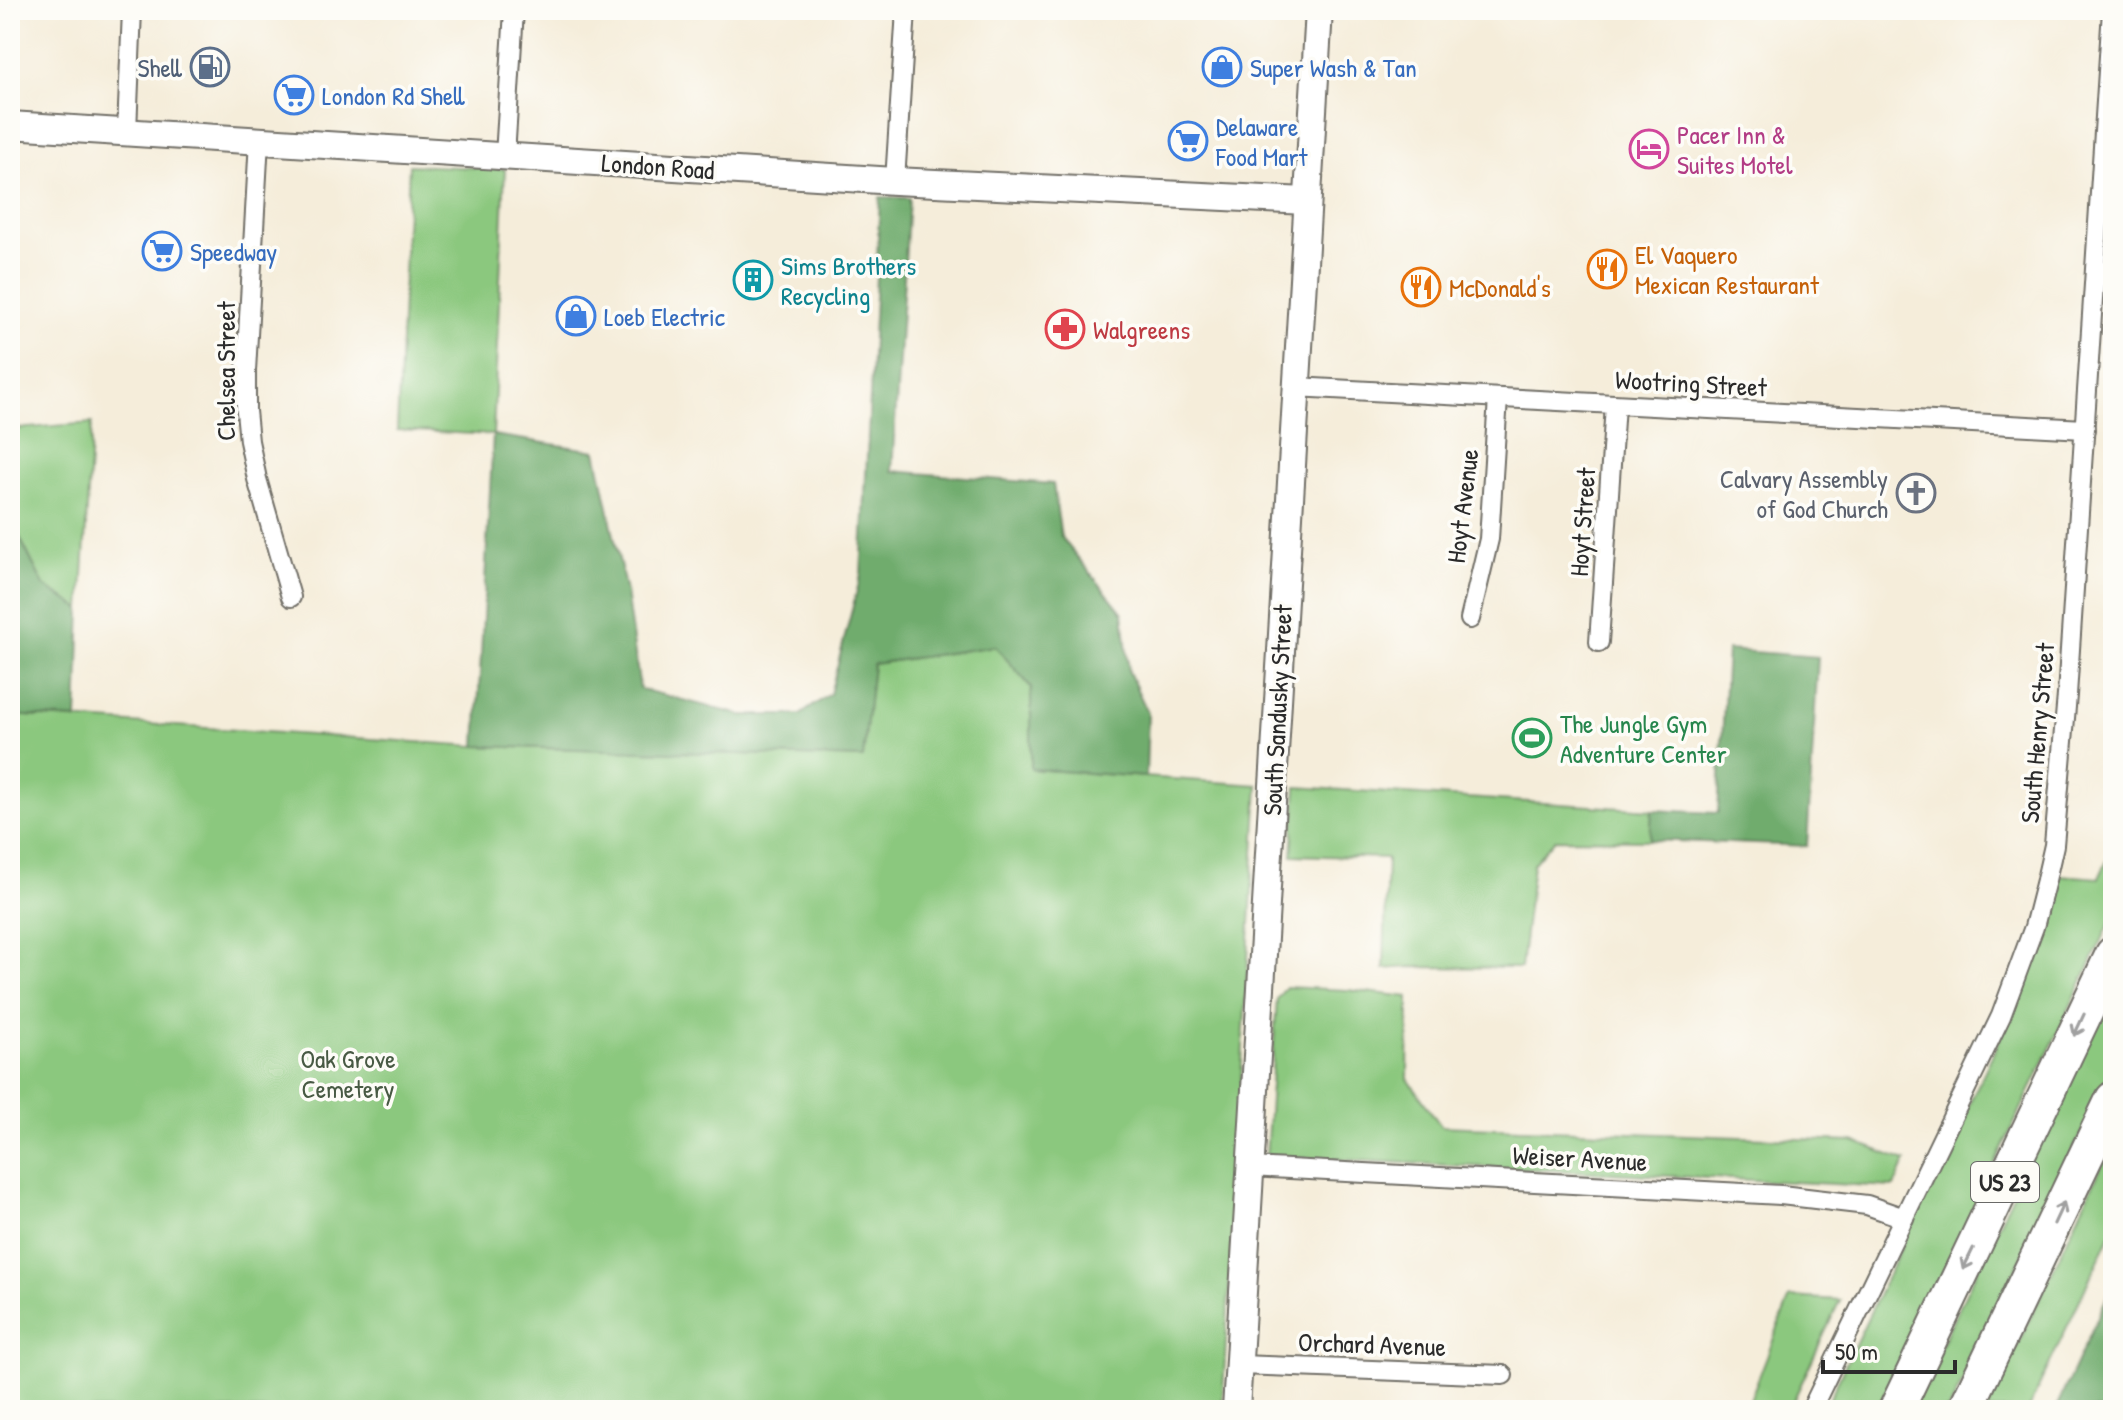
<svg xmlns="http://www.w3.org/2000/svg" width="2123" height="1420" font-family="'Patrick Hand',sans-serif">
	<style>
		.green { fill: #8bc87e; stroke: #5b7a54; stroke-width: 2 }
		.forest { fill: #70ac6d; stroke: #4e6c4c; stroke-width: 2 }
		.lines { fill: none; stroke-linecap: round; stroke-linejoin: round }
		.street-casing { stroke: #726f68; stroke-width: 22 }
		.secondary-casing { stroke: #726f68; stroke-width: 30 }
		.highway-casing { stroke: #726f68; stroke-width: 38 }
		.street { stroke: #fff; stroke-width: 18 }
		.secondary { stroke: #fff; stroke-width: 26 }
		.highway { stroke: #fff; stroke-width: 34 }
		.oneway { stroke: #a0a0a0 }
		.labels { text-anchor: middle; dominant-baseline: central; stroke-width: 7; stroke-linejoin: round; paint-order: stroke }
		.shield { fill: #fdfcf7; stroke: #6a6a68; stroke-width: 2 }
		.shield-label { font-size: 24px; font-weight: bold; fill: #2b2b2b }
		.service-label { font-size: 26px; fill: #4e5e75; stroke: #fdfcf7; text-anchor: end }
		.shop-label { font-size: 26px; fill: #366cbe; stroke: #fdfcf7; text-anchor: start }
		.hotel-label { font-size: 26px; fill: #b23c85; stroke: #fdfcf7; text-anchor: start }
		.street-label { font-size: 26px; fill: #2b2b2b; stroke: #fdfcf7 }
		.food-label { font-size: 26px; fill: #c56008; stroke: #fdfcf7; text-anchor: start }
		.culture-label { font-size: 26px; fill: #0d838f; stroke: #fdfcf7; text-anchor: start }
		.health-label { font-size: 26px; fill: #be3a42; stroke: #fdfcf7; text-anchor: start }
		.worship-label { font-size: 26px; fill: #5b616d; stroke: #fdfcf7; text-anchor: end }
		.leisure-label { font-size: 26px; fill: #27864d; stroke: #fdfcf7; text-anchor: start }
		.park-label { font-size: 26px; fill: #485a44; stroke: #fdfcf7 }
	</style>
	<rect width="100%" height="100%" fill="#fdfcf7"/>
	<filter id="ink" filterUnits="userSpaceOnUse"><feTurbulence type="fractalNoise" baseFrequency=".0125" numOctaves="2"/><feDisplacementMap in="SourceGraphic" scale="16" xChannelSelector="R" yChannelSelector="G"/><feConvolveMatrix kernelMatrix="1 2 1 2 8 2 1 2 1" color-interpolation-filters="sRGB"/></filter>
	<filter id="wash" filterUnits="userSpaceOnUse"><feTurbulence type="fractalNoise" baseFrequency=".006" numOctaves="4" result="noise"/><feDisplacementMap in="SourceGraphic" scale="32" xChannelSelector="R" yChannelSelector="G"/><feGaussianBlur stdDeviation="1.8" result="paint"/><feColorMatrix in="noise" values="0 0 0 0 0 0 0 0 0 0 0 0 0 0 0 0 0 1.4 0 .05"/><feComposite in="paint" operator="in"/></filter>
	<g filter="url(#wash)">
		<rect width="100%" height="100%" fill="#f5edda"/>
		<g class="green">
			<path d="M409 165 505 169 493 435 397 430Z"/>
			<path d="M10 385H16L15 429 92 423 81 609 44 586 10 518Z"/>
			<path d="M996 646 1031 687V769L1258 785 1222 1410H10V715L476 746 863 758 873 664Z"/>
			<path d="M1297 787 1652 810 1650 840 1555 839 1533 864 1521 968 1410 967 1384 969 1387 858 1292 855Z"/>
			<path d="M2113 848V917L1877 1410H1824L2024 988 2050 923 2060 875 2099 878Z"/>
			<path d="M2113 985V1066L1949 1410H1910Z"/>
			<path d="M1286 987 1348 990 1409 997 1408 1079 1441 1126 1853 1141 1906 1161 1894 1187 1266 1156 1277 999Z"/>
			<path d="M2113 1142V1229L2028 1410H1987Z"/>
			<path d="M1790 1297 1840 1300 1789 1410H1746Z"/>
		</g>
		<g class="forest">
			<path d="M880 197 909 198 892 471 1053 484 1061 537 1123 613 1129 672 1148 713 1146 777 1031 769V687L995 646 873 664 863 758 476 746 493 435 596 451 626 592 640 689 741 715H800L830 694 861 575Z"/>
			<path d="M10 518 44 586 81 609 77 719 10 715Z"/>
			<path d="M1727 650 1818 657 1807 846 1650 840 1652 810 1718 813Z"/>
			<path d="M2113 1284V1410H2055Z"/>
		</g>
	</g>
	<g filter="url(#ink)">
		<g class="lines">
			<g class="street-casing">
				<g id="street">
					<path d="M127 131 132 10"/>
					<path d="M259 140 246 371V411L249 441 257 479 291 597"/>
					<path d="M505 156 514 10"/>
					<path d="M895 181 906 10"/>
					<path d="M1295 387 2085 429"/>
					<path d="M1470 619 1489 539 1498 398"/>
					<path d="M1599 642 1615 405"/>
					<path d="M1250 1167 1781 1195 1867 1205 1904 1218"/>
					<path d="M1239 1365 1503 1375"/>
					<path d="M1811 1410 2001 1016 2034 927 2046 880 2054 845 2067 695 2112 10"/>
				</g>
			</g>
			<g class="secondary-casing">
				<g id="secondary">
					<path d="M10 125 895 181 1306 201"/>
					<path d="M1236 1410 1319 10"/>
				</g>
			</g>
			<g class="highway-casing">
				<g id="highway">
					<path d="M1896 1410 2113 954"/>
					<path d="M1965 1410 2113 1099"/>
				</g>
			</g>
			<use href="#street" class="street"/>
			<use href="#secondary" class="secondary"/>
			<use href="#highway" class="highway"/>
		</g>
		<defs><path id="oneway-shaft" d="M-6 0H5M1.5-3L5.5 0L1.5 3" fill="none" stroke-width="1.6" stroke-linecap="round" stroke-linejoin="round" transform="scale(2)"/></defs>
		<g class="oneway">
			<use href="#oneway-shaft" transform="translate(2079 1025) rotate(115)"/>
			<use href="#oneway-shaft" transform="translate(2059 1213) rotate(-65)"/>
			<use href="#oneway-shaft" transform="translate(1968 1259) rotate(116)"/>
		</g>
	</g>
	<defs>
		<g id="fuel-ring" transform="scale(2)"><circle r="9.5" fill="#fdfcf7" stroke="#5c6f8a" stroke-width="1.5"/><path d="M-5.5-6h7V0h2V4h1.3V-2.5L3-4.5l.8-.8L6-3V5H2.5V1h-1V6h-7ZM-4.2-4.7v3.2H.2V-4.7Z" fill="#5c6f8a"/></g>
		<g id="shop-ring" transform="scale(2)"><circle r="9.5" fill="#fdfcf7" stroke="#3f7fe0" stroke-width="1.5"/><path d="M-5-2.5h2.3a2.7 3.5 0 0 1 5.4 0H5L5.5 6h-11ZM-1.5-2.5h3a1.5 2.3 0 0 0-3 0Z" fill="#3f7fe0"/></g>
		<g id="supermarket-ring" transform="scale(2)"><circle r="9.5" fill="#fdfcf7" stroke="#3f7fe0" stroke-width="1.5"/><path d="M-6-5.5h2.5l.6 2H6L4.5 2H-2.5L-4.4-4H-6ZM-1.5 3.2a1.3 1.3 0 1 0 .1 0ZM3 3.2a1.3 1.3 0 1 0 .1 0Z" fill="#3f7fe0"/></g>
		<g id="hotel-ring" transform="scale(2)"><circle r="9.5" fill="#fdfcf7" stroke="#d1479c" stroke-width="1.5"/><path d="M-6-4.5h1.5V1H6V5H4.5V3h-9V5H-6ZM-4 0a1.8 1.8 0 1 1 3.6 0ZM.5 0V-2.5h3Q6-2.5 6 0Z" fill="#d1479c"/></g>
		<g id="restaurant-ring" transform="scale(2)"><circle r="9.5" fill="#fdfcf7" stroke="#e8710a" stroke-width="1.5"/><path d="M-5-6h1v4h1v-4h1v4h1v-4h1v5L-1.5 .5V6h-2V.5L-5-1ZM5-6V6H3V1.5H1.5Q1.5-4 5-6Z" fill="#e8710a"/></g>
		<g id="building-ring" transform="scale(2)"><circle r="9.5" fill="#fdfcf7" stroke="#0f9aa8" stroke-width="1.5"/><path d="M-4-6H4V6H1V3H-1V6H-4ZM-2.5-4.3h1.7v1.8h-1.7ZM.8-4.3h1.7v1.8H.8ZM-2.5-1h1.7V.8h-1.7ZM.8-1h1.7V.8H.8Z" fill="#0f9aa8"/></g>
		<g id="pharmacy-ring" transform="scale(2)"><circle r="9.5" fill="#fdfcf7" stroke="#e0444e" stroke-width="1.5"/><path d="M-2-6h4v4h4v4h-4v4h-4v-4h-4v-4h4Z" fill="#e0444e"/></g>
		<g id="church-ring" transform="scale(2)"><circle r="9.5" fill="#fdfcf7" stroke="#6b7280" stroke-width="1.5"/><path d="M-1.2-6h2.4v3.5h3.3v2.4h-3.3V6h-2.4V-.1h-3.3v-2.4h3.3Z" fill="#6b7280"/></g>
		<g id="stadium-ring" transform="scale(2)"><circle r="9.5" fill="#fdfcf7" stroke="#2e9e5b" stroke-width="1.5"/><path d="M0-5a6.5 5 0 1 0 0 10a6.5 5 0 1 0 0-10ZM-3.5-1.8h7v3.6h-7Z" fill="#2e9e5b"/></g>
	</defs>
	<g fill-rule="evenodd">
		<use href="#fuel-ring" x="210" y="67"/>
		<use href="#shop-ring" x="1222" y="67"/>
		<use href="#supermarket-ring" x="294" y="95"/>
		<use href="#supermarket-ring" x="1188" y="141"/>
		<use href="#hotel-ring" x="1649" y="149"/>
		<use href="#supermarket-ring" x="162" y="251"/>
		<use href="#restaurant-ring" x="1607" y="269"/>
		<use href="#building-ring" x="753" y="280"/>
		<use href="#restaurant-ring" x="1421" y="287"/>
		<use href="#shop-ring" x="576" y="316"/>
		<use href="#pharmacy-ring" x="1065" y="329"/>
		<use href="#church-ring" x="1916" y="493"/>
		<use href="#stadium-ring" x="1532" y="738"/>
	</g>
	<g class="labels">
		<rect class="shield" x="1971" y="1162" width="68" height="40" rx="6"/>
		<g class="shield-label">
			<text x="2005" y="1182">US 23</text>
		</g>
		<g class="service-label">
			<text x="182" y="67">Shell</text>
		</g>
		<g class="shop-label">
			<text x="1250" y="67">Super Wash &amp; Tan</text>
			<text x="322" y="95">London Rd Shell</text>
			<text x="1216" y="126">Delaware<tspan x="1216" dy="30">Food Mart</tspan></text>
			<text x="190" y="251">Speedway</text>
			<text x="604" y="316">Loeb Electric</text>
		</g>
		<g class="hotel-label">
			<text x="1677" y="134">Pacer Inn &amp;<tspan x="1677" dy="30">Suites Motel</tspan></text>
		</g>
		<g class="street-label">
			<text transform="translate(658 166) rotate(4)">London Road</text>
			<text transform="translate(225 371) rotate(-90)">Chelsea Street</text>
			<text transform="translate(1691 383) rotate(3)">Wootring Street</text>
			<text transform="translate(1462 506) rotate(-83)">Hoyt Avenue</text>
			<text transform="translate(1582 522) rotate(-86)">Hoyt Street</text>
			<text transform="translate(1277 710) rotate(-87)">South Sandusky Street</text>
			<text transform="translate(2037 733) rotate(-85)">South Henry Street</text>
			<text transform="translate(1580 1158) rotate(3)">Weiser Avenue</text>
			<text transform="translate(1372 1344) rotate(2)">Orchard Avenue</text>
		</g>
		<g class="food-label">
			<text x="1635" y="254">El Vaquero<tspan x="1635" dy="30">Mexican Restaurant</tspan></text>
			<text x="1449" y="287">McDonald's</text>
		</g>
		<g class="culture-label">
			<text x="781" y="265">Sims Brothers<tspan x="781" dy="30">Recycling</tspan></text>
		</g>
		<g class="health-label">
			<text x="1093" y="329">Walgreens</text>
		</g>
		<g class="worship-label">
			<text x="1888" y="478">Calvary Assembly<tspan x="1888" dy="30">of God Church</tspan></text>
		</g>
		<g class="leisure-label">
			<text x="1560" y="723">The Jungle Gym<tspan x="1560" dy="30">Adventure Center</tspan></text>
		</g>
		<g class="park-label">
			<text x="348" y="1058">Oak Grove<tspan x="348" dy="30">Cemetery</tspan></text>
		</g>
	</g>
	<rect width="2123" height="1420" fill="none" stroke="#fdfcf7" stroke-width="40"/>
	<path d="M1823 1360v12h132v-12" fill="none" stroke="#2b2b2b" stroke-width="4"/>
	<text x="1835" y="1360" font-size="24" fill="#2b2b2b" stroke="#fdfcf7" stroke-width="6" paint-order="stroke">50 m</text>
</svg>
